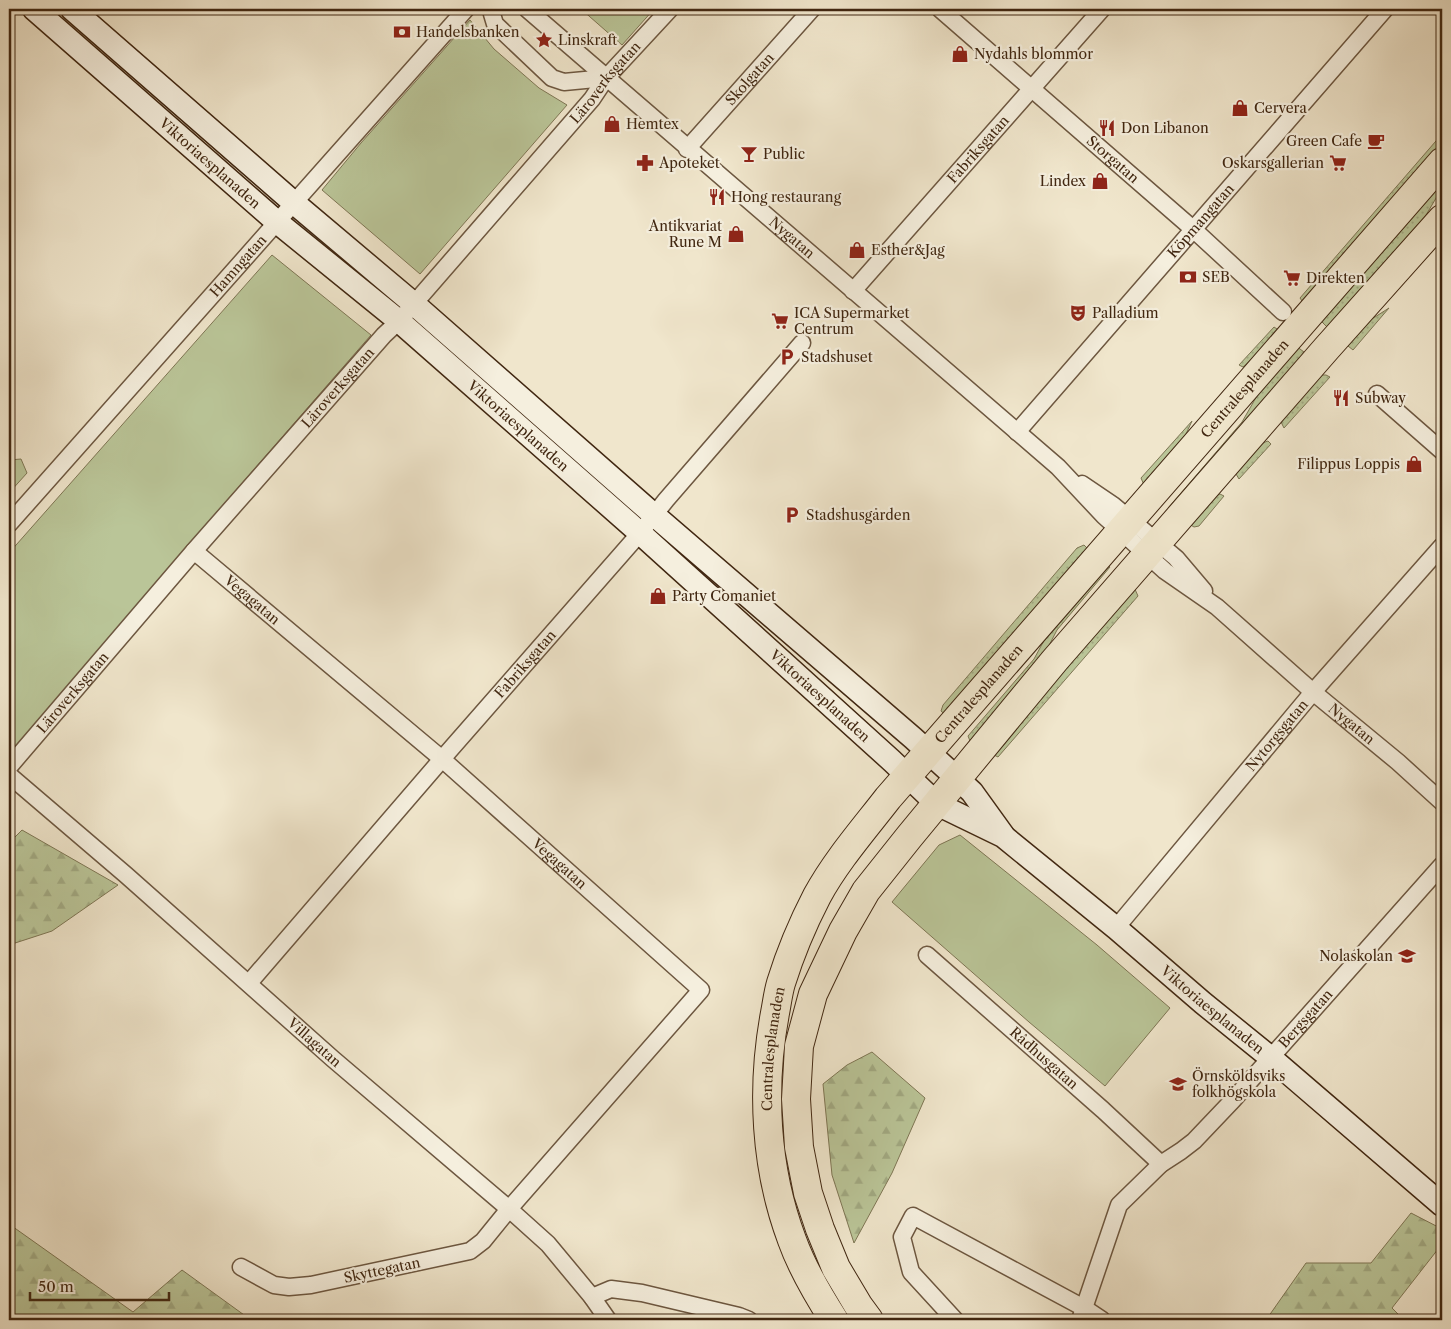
<svg xmlns="http://www.w3.org/2000/svg" width="1451" height="1329" font-family="'Libre Caslon Text',serif">
	<style>
		.grass { fill: url(#grass-dots); stroke: #7e7654 }
		.forest { fill: url(#forest-firs); stroke: #7e7654 }
		.park { fill: #bac598; stroke: #7e7654 }
		.lines { fill: none; stroke-linecap: round; stroke-linejoin: round }
		.street-casing { stroke: #6d5740; stroke-width: 19 }
		.secondary-casing { stroke: #412711; stroke-width: 25 }
		.highway-casing { stroke: #412711; stroke-width: 30 }
		.street { stroke: #f5efde; stroke-width: 16 }
		.secondary { stroke: #f5efde; stroke-width: 22 }
		.highway { stroke: #f0e6cc; stroke-width: 28 }
		.labels { text-anchor: middle; dominant-baseline: central; stroke-width: 4.5; stroke-linejoin: round; paint-order: stroke }
		.poi-label { font-size: 14px; fill: #412711; stroke: #f5efde; text-anchor: start }
		.street-label { font-size: 14px; fill: #412711; stroke: #f5efde }
	</style>
	<defs>
		<pattern id="grass-dots" width="8" height="8" patternUnits="userSpaceOnUse" patternTransform="scale(1.25)"><rect width="8" height="8" fill="#bac598"/><path d="M2 2h.1M6 6h.1" fill="none" stroke="#a1a982" stroke-width="1.8" stroke-linecap="round"/></pattern>
		<pattern id="forest-firs" width="22" height="20" patternUnits="userSpaceOnUse" patternTransform="scale(1.25)"><rect width="22" height="20" fill="#bac598"/><path d="M5 1l3.5 6h-7zM16 11l3.5 6h-7z" fill="#a1a982"/></pattern>
	</defs>
	<rect width="100%" height="100%" fill="#f0e6cc"/>
	<filter id="stains"><feTurbulence type="fractalNoise" baseFrequency=".004" numOctaves="4"/><feColorMatrix values="0 0 0 0 .2 0 0 0 0 .09 0 0 0 0 .02 0 0 0 .5 -.17"/></filter>
	<radialGradient id="worn" r=".72"><stop offset=".6" stop-color="#630" stop-opacity="0"/><stop offset="1" stop-color="#630" stop-opacity=".3"/></radialGradient>
	<g class="grass">
		<path d="M1442 134V146L1304 304 1300 298Z"/>
		<path d="M1442 180V188L1416 232 1330 330 1319 319Z"/>
		<path d="M1389 308 1353 350 1348 346 1347 343 1364 324Z"/>
		<path d="M1274 327 1280 331 1266 346 1243 367 1239 365Z"/>
		<path d="M1296 346 1308 355 1171 511 1168 508 1242 422 1266 380Z"/>
		<path d="M1320 375H1326L1330 377 1284 428 1281 422 1282 417Z"/>
		<path d="M1192 421 1180 447 1144 485 1141 478Z"/>
		<path d="M1268 441 1271 444 1239 479 1236 474C1241 463 1257 444 1268 441Z"/>
		<path d="M1220 494 1224 496 1199 526 1194 527 1189 524 1210 499Z"/>
		<path d="M1084 545 1088 549 945 715 941 711 943 705 1077 548Z"/>
		<path d="M1105 564 1110 567 1057 630 1043 657 975 742 970 741 968 736 1034 659 1053 624Z"/>
		<path d="M1134 587 1138 596 998 757 992 754Z"/>
	</g>
	<g class="forest">
		<path d="M22 830 118 885 52 931 9 945V843Z"/>
		<path d="M872 1052 925 1098 892 1173 854 1243 832 1175 823 1084 847 1065Z"/>
		<path d="M1411 1213 1442 1229V1244L1392 1308 1404 1320H1266L1306 1263H1371Z"/>
		<path d="M9 1224 133 1312 182 1270 251 1320H9Z"/>
	</g>
	<g class="park">
		<path d="M581 9H654L622 45Z"/>
		<path d="M470 20 494 49 539 88 567 105 420 274 322 190 361 143Z"/>
		<path d="M272 255 371 335 176 559 9 754V553Z"/>
		<path d="M21 459 27 473 9 493V460Z"/>
		<path d="M960 835 1097 945 1170 1008 1105 1086 1029 1022 892 902 939 845Z"/>
	</g>
	<g class="lines">
		<g class="street-casing">
			<g id="street">
				<path d="M492 9V14L495 24 552 78 564 82 606 78"/>
				<path id="s1" d="M527 9 1058 467 1104 516 1165 571 1217 607 1313 692 1398 762 1442 802"/>
				<path id="s2" d="M940 9 1193 229 1283 312"/>
				<path id="s3" d="M687 149 812 9"/>
				<path id="s4" d="M853 291 1102 9"/>
				<path d="M1377 394 1442 451"/>
				<path id="s5" d="M1017 432 1385 9"/>
				<path d="M1082 484 1113 505 1176 558 1204 591"/>
				<path id="s6" d="M9 524 466 9"/>
				<path id="s7" d="M194 551 442 759 701 990 509 1209 483 1241 470 1251 311 1285 289 1287 274 1285 241 1267"/>
				<path id="s8" d="M9 767 194 551 384 335 399 321 592 99 606 78 670 9"/>
				<path id="s9" d="M9 775 126 875 333 1059 509 1209 548 1244 592 1297 608 1320"/>
				<path id="s10" d="M1116 928 1313 692 1442 546"/>
				<path id="s11" d="M927 955 1103 1110 1161 1164"/>
				<path id="s12" d="M249 983 442 759 640 533 666 500 802 343"/>
				<path d="M592 1297 611 1289 642 1293 739 1316 749 1320"/>
				<path d="M955 1320 911 1272 902 1237 913 1216 1084 1308 1102 1320"/>
				<path id="s13" d="M1080 1320 1119 1205 1161 1164 1181 1151 1194 1141 1233 1100 1442 865"/>
			</g>
		</g>
		<g class="secondary-casing">
			<g id="secondary">
				<path id="s14" d="M34 9 277 222 399 321 640 533 892 761 937 804 1003 836 1116 928 1203 1003 1271 1058 1442 1205"/>
				<path d="M72 9 293 202 414 304 654 515 913 738 972 792 1003 835"/>
			</g>
		</g>
		<g class="highway-casing">
			<g id="highway">
				<path id="s15" d="M834 1320C818 1295 802 1268 792 1240 765 1168 761 1088 775 1013 777 1003 778 993 781 983 790 954 803 923 817 896 836 861 864 829 888 798L1442 162"/>
				<path d="M869 1320 858 1305 836 1268 820 1229 808 1193 799 1147 796 1099 799 1046 813 994 843 931 866 891 909 837 1055 660 1326 349 1442 219"/>
			</g>
		</g>
		<use href="#street" class="street"/>
		<use href="#secondary" class="secondary"/>
		<use href="#highway" class="highway"/>
	</g>
	<defs>
		<g id="bank-bare" transform="scale(1.35)"><path d="M-6-4H6V4H-6ZM0-2.3a2.3 2.3 0 1 0 0 4.6a2.3 2.3 0 1 0 0-4.6Z" fill="#8f2418" stroke="#f5efde" stroke-width="2.5" paint-order="stroke"/></g>
		<g id="sight-bare" transform="scale(1.35)"><path d="M0-6L1.8-2.2L6-1.7L2.9 1.2L3.7 5.4L0 3.3L-3.7 5.4L-2.9 1.2L-6-1.7L-1.8-2.2Z" fill="#8f2418" stroke="#f5efde" stroke-width="2.5" paint-order="stroke"/></g>
		<g id="shop-bare" transform="scale(1.35)"><path d="M-5-2.5h2.3a2.7 3.5 0 0 1 5.4 0H5L5.5 6h-11ZM-1.5-2.5h3a1.5 2.3 0 0 0-3 0Z" fill="#8f2418" stroke="#f5efde" stroke-width="2.5" paint-order="stroke"/></g>
		<g id="restaurant-bare" transform="scale(1.35)"><path d="M-5-6h1v4h1v-4h1v4h1v-4h1v5L-1.5 .5V6h-2V.5L-5-1ZM5-6V6H3V1.5H1.5Q1.5-4 5-6Z" fill="#8f2418" stroke="#f5efde" stroke-width="2.5" paint-order="stroke"/></g>
		<g id="cafe-bare" transform="scale(1.35)"><path d="M-5.5-4.5H6V0H3Q3 3.5 0 3.5H-2.5Q-5.5 3.5-5.5 0ZM3-3.2v2h1.7v-2ZM-6 4.5H4V6H-6Z" fill="#8f2418" stroke="#f5efde" stroke-width="2.5" paint-order="stroke"/></g>
		<g id="bar-bare" transform="scale(1.35)"><path d="M-6-5H6L.8 .8V4.5H3.5V6h-7V4.5H-.8V.8Z" fill="#8f2418" stroke="#f5efde" stroke-width="2.5" paint-order="stroke"/></g>
		<g id="pharmacy-bare" transform="scale(1.35)"><path d="M-2-6h4v4h4v4h-4v4h-4v-4h-4v-4h4Z" fill="#8f2418" stroke="#f5efde" stroke-width="2.5" paint-order="stroke"/></g>
		<g id="supermarket-bare" transform="scale(1.35)"><path d="M-6-5.5h2.5l.6 2H6L4.5 2H-2.5L-4.4-4H-6ZM-1.5 3.2a1.3 1.3 0 1 0 .1 0ZM3 3.2a1.3 1.3 0 1 0 .1 0Z" fill="#8f2418" stroke="#f5efde" stroke-width="2.5" paint-order="stroke"/></g>
		<g id="theatre-bare" transform="scale(1.35)"><path d="M-5-5.5Q0-4 5-5.5V0Q5 5 0 6Q-5 5-5 0ZM-3.3-2.5H-1v1.5H-3.3ZM1-2.5H3.3v1.5H1ZM-2.8 1Q0 5.5 2.8 1Z" fill="#8f2418" stroke="#f5efde" stroke-width="2.5" paint-order="stroke"/></g>
		<g id="parking-bare" transform="scale(1.35)"><path d="M-3.5-5.5H1a3.5 3.5 0 0 1 0 7H-1V5.5H-3.5ZM-1-3.4V-.6H.8a1.4 1.4 0 0 0 0-2.8Z" fill="#8f2418" stroke="#f5efde" stroke-width="2.5" paint-order="stroke"/></g>
		<g id="school-bare" transform="scale(1.35)"><path d="M0-5L7-2L0 1L-7-2ZM-4 1L0 2.5L4 1V4Q0 6-4 4Z" fill="#8f2418" stroke="#f5efde" stroke-width="2.5" paint-order="stroke"/></g>
	</defs>
	<g fill-rule="evenodd">
		<use href="#bank-bare" x="402" y="32"/>
		<use href="#sight-bare" x="544" y="40"/>
		<use href="#shop-bare" x="960" y="54"/>
		<use href="#shop-bare" x="1240" y="108"/>
		<use href="#shop-bare" x="612" y="124"/>
		<use href="#restaurant-bare" x="1107" y="128"/>
		<use href="#cafe-bare" x="1376" y="141"/>
		<use href="#bar-bare" x="749" y="154"/>
		<use href="#pharmacy-bare" x="645" y="163"/>
		<use href="#supermarket-bare" x="1338" y="163"/>
		<use href="#shop-bare" x="1100" y="181"/>
		<use href="#restaurant-bare" x="717" y="197"/>
		<use href="#shop-bare" x="736" y="234"/>
		<use href="#shop-bare" x="857" y="250"/>
		<use href="#bank-bare" x="1188" y="277"/>
		<use href="#supermarket-bare" x="1292" y="278"/>
		<use href="#theatre-bare" x="1078" y="313"/>
		<use href="#supermarket-bare" x="780" y="321"/>
		<use href="#parking-bare" x="787" y="357"/>
		<use href="#restaurant-bare" x="1341" y="398"/>
		<use href="#shop-bare" x="1414" y="464"/>
		<use href="#parking-bare" x="792" y="515"/>
		<use href="#shop-bare" x="658" y="596"/>
		<use href="#school-bare" x="1407" y="956"/>
		<use href="#school-bare" x="1178" y="1084"/>
	</g>
	<g class="labels">
		<g class="poi-label">
			<text x="416" y="32">Handelsbanken</text>
			<text x="558" y="40">Linskraft</text>
			<text x="974" y="54">Nydahls blommor</text>
			<text x="1254" y="108">Cervera</text>
			<text x="626" y="124">Hemtex</text>
			<text x="1121" y="128">Don Libanon</text>
			<text x="1362" y="141" text-anchor="end">Green Cafe</text>
			<text x="763" y="154">Public</text>
			<text x="659" y="163">Apoteket</text>
			<text x="1324" y="163" text-anchor="end">Oskarsgallerian</text>
			<text x="1086" y="181" text-anchor="end">Lindex</text>
			<text x="731" y="197">Hong restaurang</text>
			<text x="722" y="226" text-anchor="end">Antikvariat<tspan x="722" dy="16">Rune M</tspan></text>
			<text x="871" y="250">Esther&amp;Jag</text>
			<text x="1202" y="277">SEB</text>
			<text x="1306" y="278">Direkten</text>
			<text x="794" y="313">ICA Supermarket<tspan x="794" dy="16">Centrum</tspan></text>
			<text x="1092" y="313">Palladium</text>
			<text x="801" y="357">Stadshuset</text>
			<text x="1355" y="398">Subway</text>
			<text x="1400" y="464" text-anchor="end">Filippus Loppis</text>
			<text x="806" y="515">Stadshusgården</text>
			<text x="672" y="596">Party Comaniet</text>
			<text x="1393" y="956" text-anchor="end">Nolaskolan</text>
			<text x="1192" y="1076">Örnsköldsviks<tspan x="1192" dy="16">folkhögskola</tspan></text>
		</g>
		<g class="street-label">
			<text stroke="none"><textPath href="#s3" startOffset="94">Skolgatan</textPath></text>
			<text stroke="none"><textPath href="#s8" startOffset="908">Läroverksgatan</textPath></text>
			<text stroke="none"><textPath href="#s4" startOffset="189">Fabriksgatan</textPath></text>
			<text stroke="none"><textPath href="#s2" startOffset="229">Storgatan</textPath></text>
			<text stroke="none"><textPath href="#s14" startOffset="234">Viktoriaesplanaden</textPath></text>
			<text stroke="none"><textPath href="#s5" startOffset="280">Köpmangatan</textPath></text>
			<text stroke="none"><textPath href="#s1" startOffset="350">Nygatan</textPath></text>
			<text stroke="none"><textPath href="#s6" startOffset="345">Hamngatan</textPath></text>
			<text stroke="none"><textPath href="#s8" startOffset="502">Läroverksgatan</textPath></text>
			<text stroke="none"><textPath href="#s15" startOffset="1110">Centralesplanaden</textPath></text>
			<text stroke="none"><textPath href="#s14" startOffset="639">Viktoriaesplanaden</textPath></text>
			<text stroke="none"><textPath href="#s7" startOffset="76">Vegagatan</textPath></text>
			<text stroke="none"><textPath href="#s12" startOffset="422">Fabriksgatan</textPath></text>
			<text stroke="none"><textPath href="#s8" startOffset="98">Läroverksgatan</textPath></text>
			<text stroke="none"><textPath href="#s15" startOffset="705">Centralesplanaden</textPath></text>
			<text stroke="none"><textPath href="#s14" startOffset="1044">Viktoriaesplanaden</textPath></text>
			<text stroke="none"><textPath href="#s1" startOffset="1092">Nygatan</textPath></text>
			<text stroke="none"><textPath href="#s10" startOffset="251">Nytorgsgatan</textPath></text>
			<text stroke="none"><textPath href="#s7" startOffset="481">Vegagatan</textPath></text>
			<text stroke="none"><textPath href="#s14" startOffset="1549">Viktoriaesplanaden</textPath></text>
			<text stroke="none"><textPath href="#s13" startOffset="386">Bergsgatan</textPath></text>
			<text stroke="none"><textPath href="#s9" startOffset="406">Villagatan</textPath></text>
			<text stroke="none"><textPath href="#s15" startOffset="285">Centralesplanaden</textPath></text>
			<text stroke="none"><textPath href="#s11" startOffset="156">Rådhusgatan</textPath></text>
			<text transform="translate(382 1270) rotate(-12)">Skyttegatan</text>
		</g>
	</g>
	<rect width="1451" height="1329" fill="none" stroke="#f0e6cc" stroke-width="30"/>
	<rect x="10" y="10" width="1431" height="1309" fill="none" stroke="#412711" stroke-width="2.5"/>
	<rect x="15" y="15" width="1421" height="1299" fill="none" stroke="#412711"/>
	<path d="M30 1292v8h139v-8" fill="none" stroke="#412711" stroke-width="2.5"/>
	<text x="38" y="1292" font-size="15" fill="#412711" stroke="#f5efde" stroke-width="4" paint-order="stroke">50 m</text>
	<rect width="100%" height="100%" filter="url(#stains)"/>
	<rect width="100%" height="100%" fill="url(#worn)"/>
</svg>
